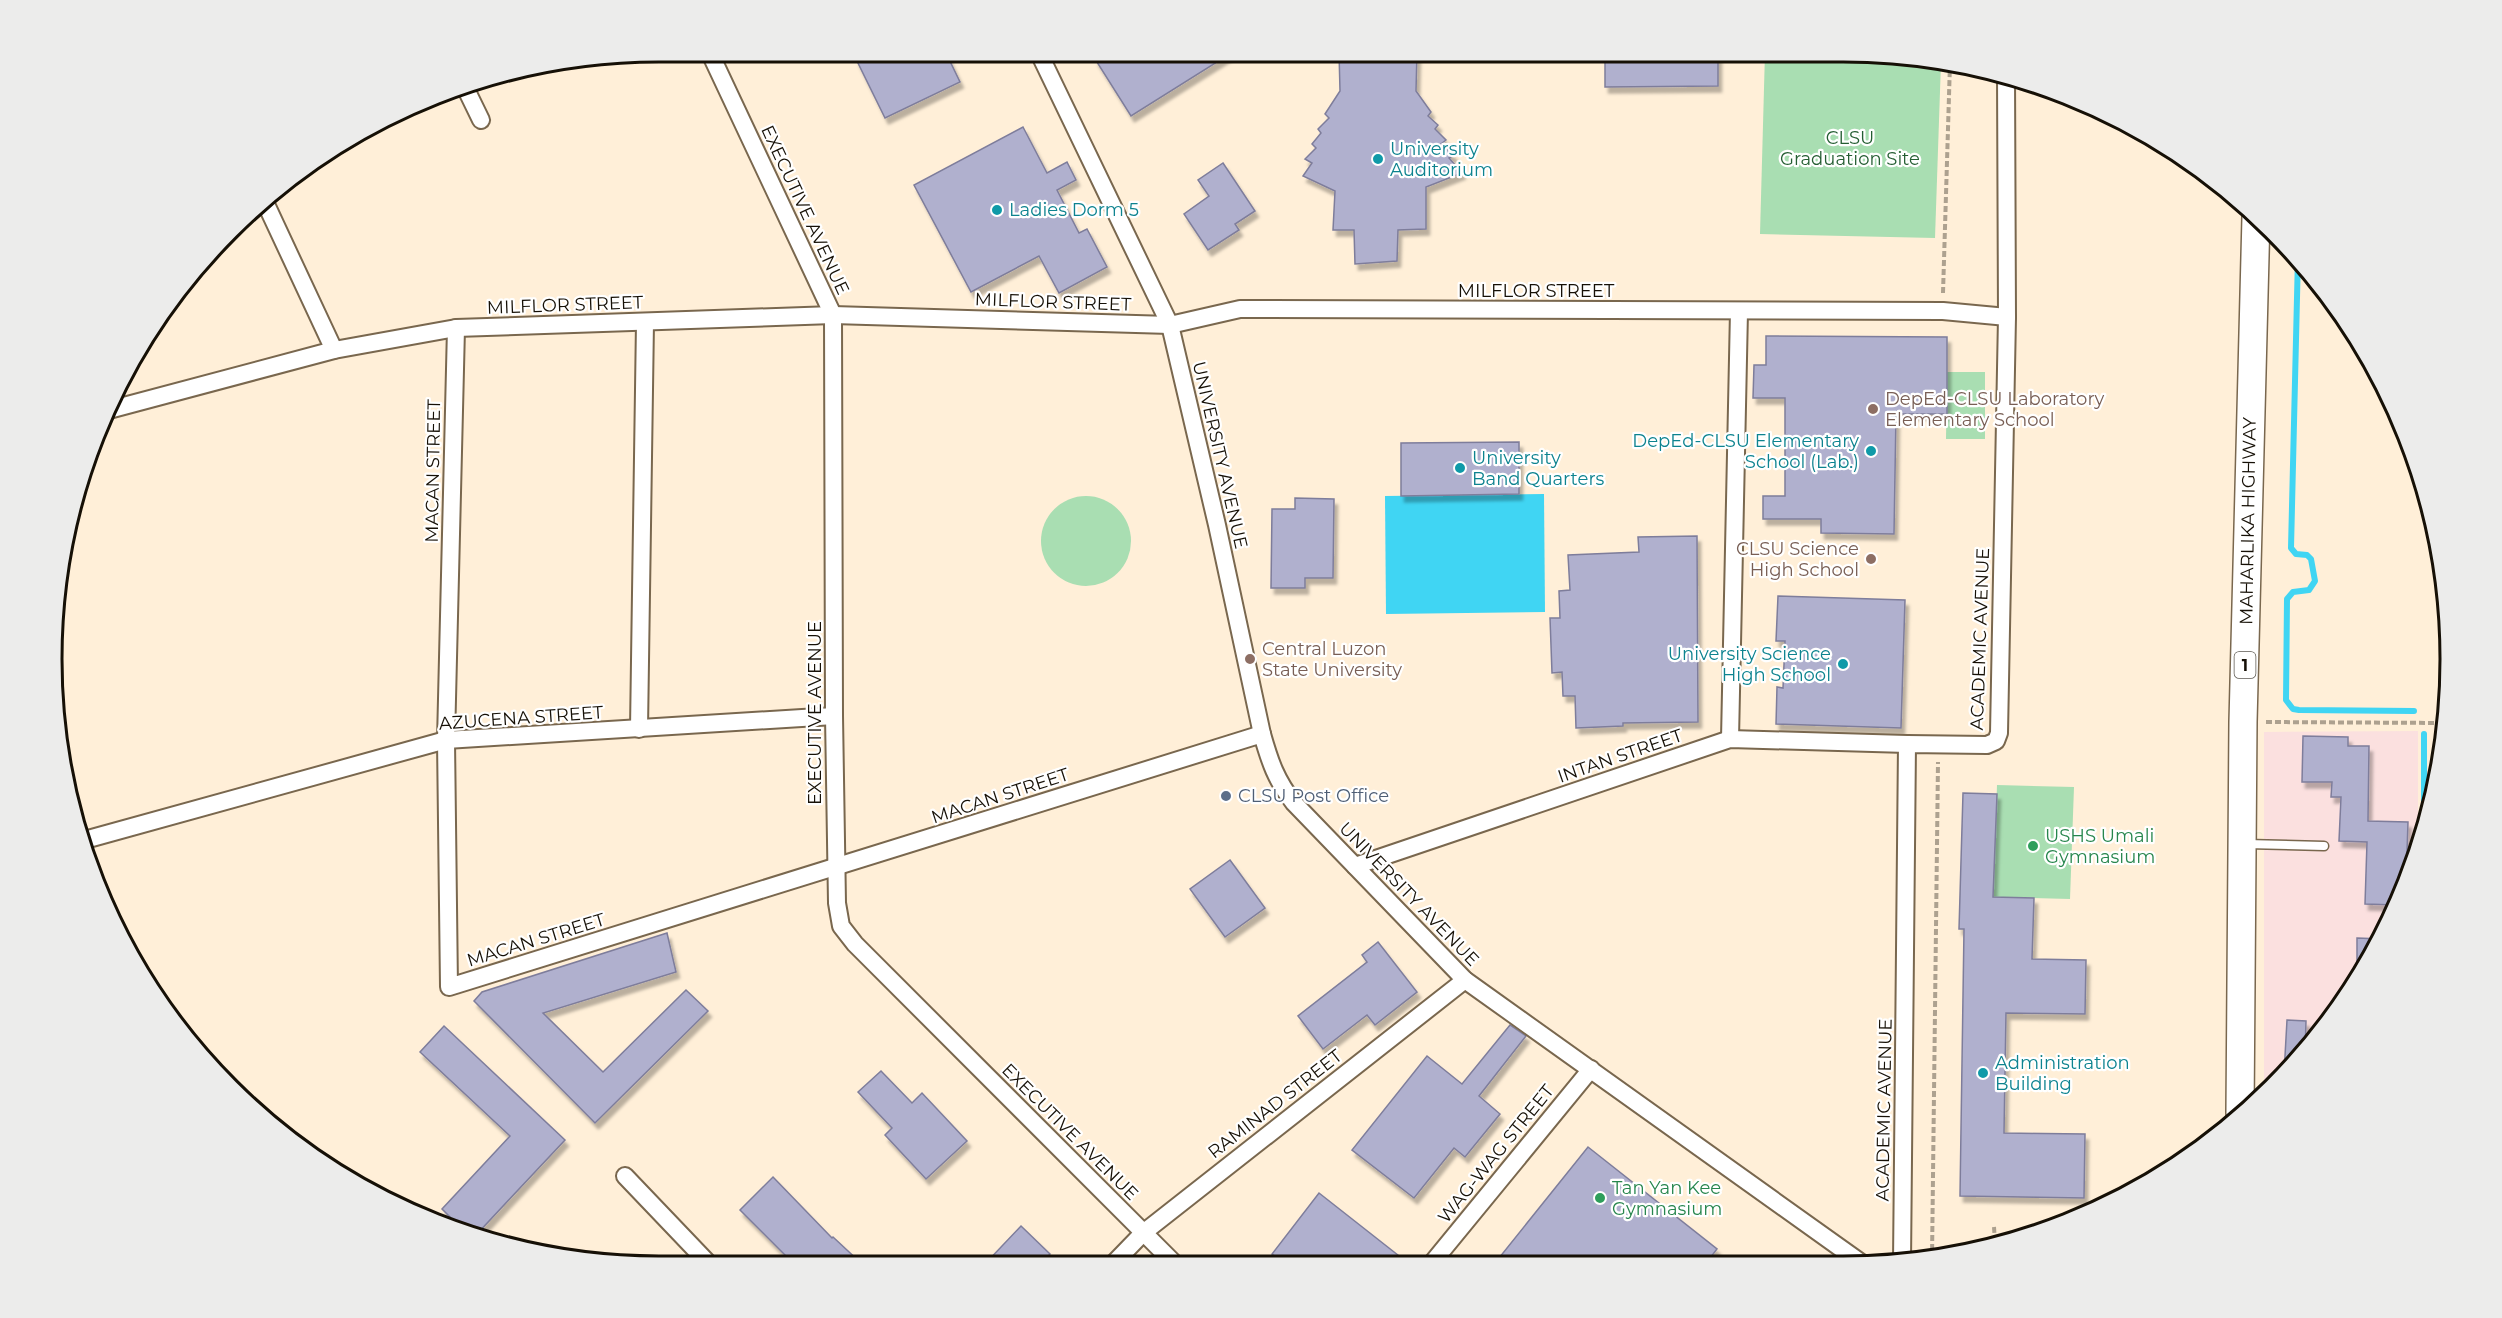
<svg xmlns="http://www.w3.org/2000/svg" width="2502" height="1318" font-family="Montserrat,sans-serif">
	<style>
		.commercial { fill: #fbe0df }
		.green { fill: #a9deb2 }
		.water { fill: #40d5f3 }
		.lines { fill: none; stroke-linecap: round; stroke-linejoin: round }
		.stream { stroke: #40d5f3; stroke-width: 6 }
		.building { fill: #b0b0ce; stroke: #7e7d9b; stroke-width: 1.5; filter: url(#shadow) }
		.service-casing { stroke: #79674e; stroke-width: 11 }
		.minor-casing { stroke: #79674e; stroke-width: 20 }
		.trunk-casing { stroke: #79674e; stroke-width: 30 }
		.path { stroke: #ada18f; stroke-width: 4; stroke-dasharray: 6 3; stroke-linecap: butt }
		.service { stroke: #fff; stroke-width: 8 }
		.minor { stroke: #fff; stroke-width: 16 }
		.trunk { stroke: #fff; stroke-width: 27 }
		.culture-dot { fill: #0f9aa8; stroke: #fff; stroke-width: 2 }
		.education-dot { fill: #8d6e63; stroke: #fff; stroke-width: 2 }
		.service-dot { fill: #5c6f8a; stroke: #fff; stroke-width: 2 }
		.leisure-dot { fill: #2e9e5b; stroke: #fff; stroke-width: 2 }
		.labels { text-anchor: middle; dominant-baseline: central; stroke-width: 4.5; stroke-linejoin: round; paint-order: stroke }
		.shield { fill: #fff; stroke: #5c5851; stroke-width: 1.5 }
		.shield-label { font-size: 16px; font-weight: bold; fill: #161006 }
		.park-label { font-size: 18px; fill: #245e32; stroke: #fff }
		.culture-label { font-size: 18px; fill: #0d838f; stroke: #fff; text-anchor: start }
		.street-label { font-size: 18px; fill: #161006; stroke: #fff }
		.education-label { font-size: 18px; fill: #785e54; stroke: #fff; text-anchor: start }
		.service-label { font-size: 18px; fill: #4e5e75; stroke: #fff; text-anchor: start }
		.leisure-label { font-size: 18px; fill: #27864d; stroke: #fff; text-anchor: start }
		.rim { fill: none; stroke: #161006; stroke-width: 3 }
	</style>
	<defs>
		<filter id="shadow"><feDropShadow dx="3.5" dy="6" stdDeviation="1.5" flood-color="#0004"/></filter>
	</defs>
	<rect width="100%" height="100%" fill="#ffefd8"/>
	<path class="commercial" d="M2418 731V849L2388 928 2300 1060 2264 1091V732Z"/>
	<g class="green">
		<path d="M1765 52H1882L1941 62 1935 238 1760 234Z"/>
		<path d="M1947 372H1985V439H1946Z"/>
		<circle cx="1086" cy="541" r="45"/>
		<path d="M1997 785 2074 787 2070 899 1993 897Z"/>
	</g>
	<path class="water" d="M1544 494 1545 612 1386 614 1385 496Z"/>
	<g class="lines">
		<g class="stream">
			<path d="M2298 256 2291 548 2296 554 2307 555 2311 559 2315 581 2309 590 2293 592 2287 599 2286 700 2293 709 2299 710 2414 711"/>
			<path d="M2424 734V832"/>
		</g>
	</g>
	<g class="building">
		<path d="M872 51H945L960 82 885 118 856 59Z"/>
		<path d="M1106 51 1233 52 1131 116 1095 59Z"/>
		<path d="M1339 52H1417L1416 91 1431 112 1428 116 1438 125 1435 129 1446 140 1441 144 1454 155 1449 158 1462 173 1426 187V229L1398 230 1397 261 1355 264 1354 230H1333L1335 191 1303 176 1312 163 1305 159 1316 148 1312 144 1321 133 1318 129 1329 118 1325 114 1340 91Z"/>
		<path d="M1605 52H1718V86L1605 87Z"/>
		<path d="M1023 127 1047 173 1067 162 1076 180 1057 190 1079 233 1087 229 1107 267 1059 293 1039 256 971 292 914 185Z"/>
		<path d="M1223 163 1255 211 1235 224 1239 230 1208 250 1184 214 1209 196 1198 180Z"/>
		<path d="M1766 336 1947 337V414H1896L1894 534 1821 533V519H1763V496H1785V398H1753L1754 365H1766Z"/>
		<path d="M1519 442V494L1401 496V443Z"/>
		<path d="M1295 498 1334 499 1333 578H1305V588H1271L1272 509H1295Z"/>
		<path d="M1697 536 1698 722 1623 723V726L1576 728 1575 696H1563L1562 672 1552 673 1550 618H1560L1559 591 1570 590 1568 555 1639 552 1638 537Z"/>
		<path d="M1778 596 1905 600 1901 728 1776 724 1777 687 1783 688 1785 641H1776Z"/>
		<path d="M2303 736 2348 737V746H2369L2368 821 2408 822 2406 880 2397 905 2365 904 2367 842 2339 841 2341 797H2331L2332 782H2302Z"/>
		<path d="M1963 793 1997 794 1993 897 2034 898 2032 959 2086 960 2085 1014 2006 1013 2004 1133 2085 1134 2084 1198 1960 1196 1964 929H1959Z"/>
		<path d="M1230 860 1265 908 1225 937 1190 889Z"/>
		<path d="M667 933 676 972 543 1013 603 1072 686 990 708 1011 595 1123 474 1001 482 992Z"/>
		<path d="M2357 938 2381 939 2357 975Z"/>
		<path d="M1378 942 1417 992 1375 1025 1367 1015 1323 1049 1298 1016 1367 962 1362 955Z"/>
		<path d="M2287 1020 2306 1021 2305 1053 2284 1074Z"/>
		<path d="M1510 1025 1526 1036 1479 1096 1500 1114 1465 1157 1454 1148 1414 1198 1352 1150 1427 1056 1462 1084Z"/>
		<path d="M444 1026 565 1140 475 1236 443 1224 450 1217 442 1209 510 1136 420 1052Z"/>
		<path d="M881 1071 912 1103 922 1093 967 1141 926 1179 885 1135 892 1128 858 1092Z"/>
		<path d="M1588 1147 1717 1249 1707 1262 1495 1263Z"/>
		<path d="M773 1177 832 1238 833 1237 863 1265H795L740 1210Z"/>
		<path d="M1319 1193 1408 1263 1285 1264 1272 1254Z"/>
		<path d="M1021 1226 1050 1254 1040 1264 984 1265Z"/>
	</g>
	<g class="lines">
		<g class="service-casing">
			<path id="service" d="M2246 844 2324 846"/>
		</g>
		<g class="minor-casing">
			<g id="minor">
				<path d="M709 51 833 315 834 716 837 903 841 926 855 944 1175 1264"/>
				<path d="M1038 51 1170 325 1217 525 1262 734C1270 762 1276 780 1294 803L1465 980 1860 1262"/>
				<path d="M463 83 481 120"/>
				<path d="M264 200 334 350"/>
				<path d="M456 328 446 740 449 987 1262 734"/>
				<path d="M105 411 334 350 456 328 833 315 1170 325 1240 309 1943 311 2007 317"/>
				<path d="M639 729 645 322"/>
				<path d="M1730 739 1739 311"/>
				<path d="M81 841 446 740 834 716"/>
				<path d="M1355 866 1730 739 1907 744"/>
				<path d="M625 1176 710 1265"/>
				<path d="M1902 1262 1907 744 1987 745 1996 741 1999 733 2007 317 2006 74"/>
				<path d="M1432 1263 1591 1069"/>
				<path d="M1113 1264 1143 1233 1465 980"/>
			</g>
		</g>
		<g class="trunk-casing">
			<path id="trunk" d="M2240 1113 2243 722 2256 217"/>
		</g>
		<g class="path">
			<path d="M1943 293 1950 63"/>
			<path d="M2266 722 2446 723"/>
			<path d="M1994 1227 1995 1242"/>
			<path d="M1932 1259 1938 762"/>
		</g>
		<use href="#service" class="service"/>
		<use href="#minor" class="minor"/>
		<use href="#trunk" class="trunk"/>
	</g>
	<g class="culture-dot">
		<circle cx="1378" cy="159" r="6"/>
		<circle cx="997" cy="210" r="6"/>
		<circle cx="1871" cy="451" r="6"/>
		<circle cx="1460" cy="468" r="6"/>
		<circle cx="1843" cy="664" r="6"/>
		<circle cx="1983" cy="1073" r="6"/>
	</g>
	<g class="education-dot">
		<circle cx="1873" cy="409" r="6"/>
		<circle cx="1871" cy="559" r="6"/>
		<circle cx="1250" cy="659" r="6"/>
	</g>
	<circle class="service-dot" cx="1226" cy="796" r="6"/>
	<g class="leisure-dot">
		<circle cx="2033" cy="846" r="6"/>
		<circle cx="1600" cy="1198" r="6"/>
	</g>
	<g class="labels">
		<rect class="shield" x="2234.5" y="652" width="21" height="26" rx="4.5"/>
		<g class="shield-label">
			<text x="2245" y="665">1</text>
		</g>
		<g class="park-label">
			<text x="1850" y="138">CLSU<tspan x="1850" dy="21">Graduation Site</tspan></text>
		</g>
		<g class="culture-label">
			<text x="1390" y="149">University<tspan x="1390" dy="21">Auditorium</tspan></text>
			<text x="1009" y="210">Ladies Dorm 5</text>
			<text x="1859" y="441" text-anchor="end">DepEd-CLSU Elementary<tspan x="1859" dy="21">School (Lab.)</tspan></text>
			<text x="1472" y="458">University<tspan x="1472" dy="21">Band Quarters</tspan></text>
			<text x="1831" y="654" text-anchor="end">University Science<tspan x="1831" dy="21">High School</tspan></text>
			<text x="1995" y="1063">Administration<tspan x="1995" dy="21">Building</tspan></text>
		</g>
		<g class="street-label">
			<text transform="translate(805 210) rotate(65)">EXECUTIVE AVENUE</text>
			<text x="1536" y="291">MILFLOR STREET</text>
			<text transform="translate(1053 302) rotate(2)">MILFLOR STREET</text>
			<text transform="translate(565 305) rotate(-2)">MILFLOR STREET</text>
			<text transform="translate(1220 455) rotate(77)">UNIVERSITY AVENUE</text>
			<text transform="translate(433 471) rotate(-89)">MACAN STREET</text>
			<text transform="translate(2248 521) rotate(-89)">MAHARLIKA HIGHWAY</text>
			<text transform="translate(1980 639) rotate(-88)">ACADEMIC AVENUE</text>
			<text transform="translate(815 713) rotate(-90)">EXECUTIVE AVENUE</text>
			<text transform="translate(521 718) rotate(-4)">AZUCENA STREET</text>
			<text transform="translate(1620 756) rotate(-19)">INTAN STREET</text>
			<text transform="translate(1000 796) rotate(-18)">MACAN STREET</text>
			<text transform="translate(1409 894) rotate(46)">UNIVERSITY AVENUE</text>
			<text transform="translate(536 940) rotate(-17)">MACAN STREET</text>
			<text transform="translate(1275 1104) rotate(-38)">RAMINAD STREET</text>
			<text transform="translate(1884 1110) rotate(-89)">ACADEMIC AVENUE</text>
			<text transform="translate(1070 1132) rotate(45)">EXECUTIVE AVENUE</text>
			<text transform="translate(1496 1154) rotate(-51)">WAG-WAG STREET</text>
		</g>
		<g class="education-label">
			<text x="1885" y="399">DepEd-CLSU Laboratory<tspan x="1885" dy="21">Elementary School</tspan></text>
			<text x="1859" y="549" text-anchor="end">CLSU Science<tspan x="1859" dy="21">High School</tspan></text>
			<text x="1262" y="649">Central Luzon<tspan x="1262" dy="21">State University</tspan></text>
		</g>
		<g class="service-label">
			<text x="1238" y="796">CLSU Post Office</text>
		</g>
		<g class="leisure-label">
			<text x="2045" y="836">USHS Umali<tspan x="2045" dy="21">Gymnasium</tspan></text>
			<text x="1612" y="1188">Tan Yan Kee<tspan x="1612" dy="21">Gymnasium</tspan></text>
		</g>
	</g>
	<path d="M0 0H2502V1318H0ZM659 62H1843A597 597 0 0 1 2440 659V659A597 597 0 0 1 1843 1256H659A597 597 0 0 1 62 659V659A597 597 0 0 1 659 62Z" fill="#ececeb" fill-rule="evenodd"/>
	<path class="rim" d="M659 62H1843A597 597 0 0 1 2440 659V659A597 597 0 0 1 1843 1256H659A597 597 0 0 1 62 659V659A597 597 0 0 1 659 62Z"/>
</svg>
